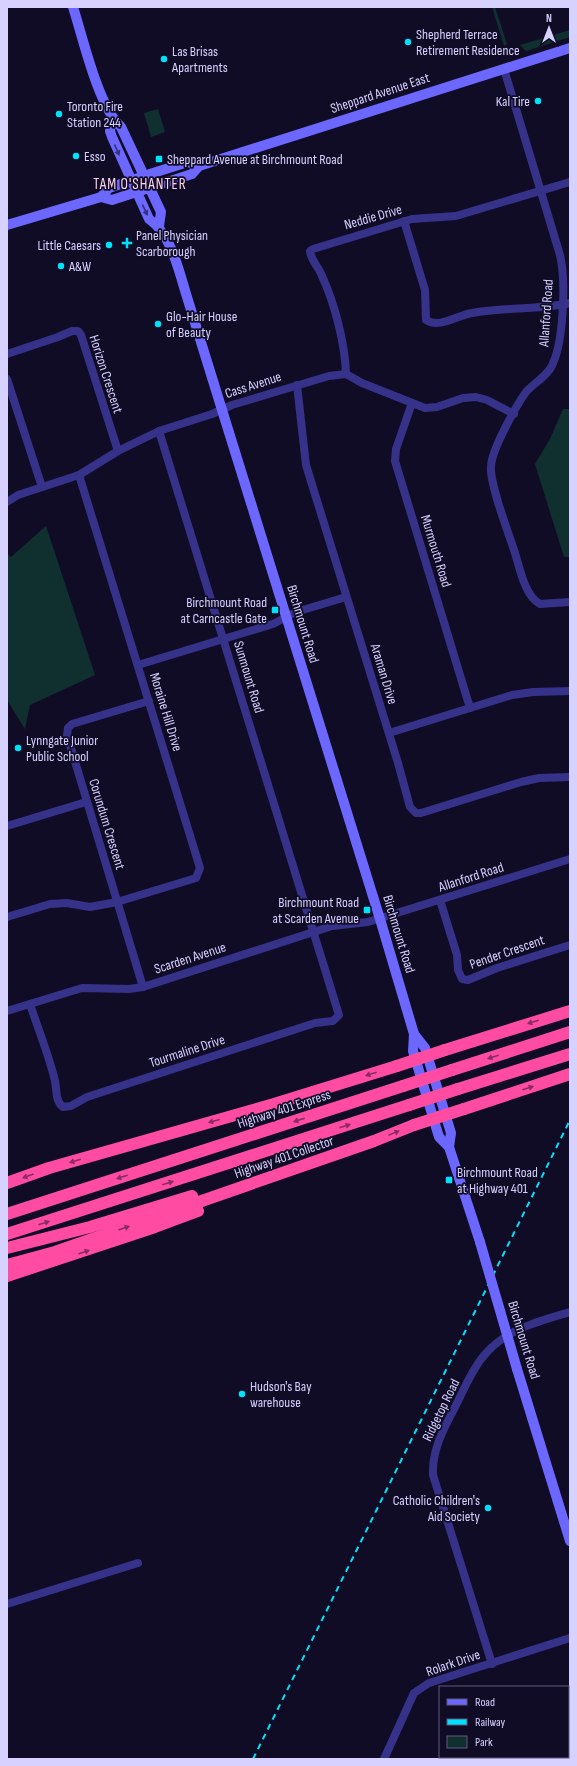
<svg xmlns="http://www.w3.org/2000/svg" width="577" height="1766" font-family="'Sofia Sans Condensed',sans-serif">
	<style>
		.green { fill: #0f302f }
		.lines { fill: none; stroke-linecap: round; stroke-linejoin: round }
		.minor { stroke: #36328a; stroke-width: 8 }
		.secondary { stroke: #6c68ff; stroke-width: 10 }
		.motorway { stroke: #ff4ca2; stroke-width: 12 }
		.rail { stroke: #00e2fc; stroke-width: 2; stroke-dasharray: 6 5; stroke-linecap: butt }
		.secondary-bridge { stroke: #6c68ff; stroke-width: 10 }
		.motorway-bridge { stroke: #ff4ca2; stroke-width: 12 }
		.oneway { fill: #35317d }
		.oneway2 { fill: #882c64 }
		.poi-dot { fill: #00e2fc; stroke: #110c26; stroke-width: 1.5 }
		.labels { text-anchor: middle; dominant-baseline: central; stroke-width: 3.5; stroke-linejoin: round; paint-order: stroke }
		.poi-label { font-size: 14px; fill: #d6d1ff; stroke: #110c26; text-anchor: start }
		.street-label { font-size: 14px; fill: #d6d1ff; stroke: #110c26 }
		.neighbourhood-label { font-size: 15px; letter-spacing: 1px; fill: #ffd3ef; stroke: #110c26 }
	</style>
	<rect width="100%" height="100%" fill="#110c26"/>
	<g class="green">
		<path d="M492 7H495L507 44 504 46Z"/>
		<path d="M570 30V37L567 38 526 51 520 45Z"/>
		<path d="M158 109 165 132 151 137 144 113Z"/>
		<path d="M563 409H570V557H564L535 464 550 439Z"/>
		<path d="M46 526 95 675 30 705 25 729 7 700V554L11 557Z"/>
	</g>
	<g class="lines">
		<g class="minor">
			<path d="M504 69 560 255C566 281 564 347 550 369 544 378 533 384 526 392 516 406 492 449 491 466 489 483 509 534 515 553 520 569 525 596 540 604L570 602"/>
			<path d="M404 221 425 290 426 320C439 329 458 315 472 313 505 307 538 310 570 303"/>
			<path d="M7 354 58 337 72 331H78L81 335 118 451"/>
			<path d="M346 374C345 344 335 304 322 276 319 267 311 261 310 251L313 249 412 219 456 216 570 182"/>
			<path d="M7 379 42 487"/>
			<path d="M297 385 306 465 398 763 410 807 416 813H421L521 782 539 778 570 777"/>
			<path d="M412 403 396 449 395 461 470 708"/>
			<path d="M7 502 18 495 79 475 118 451 159 431 212 414 232 405 329 376 346 374 362 383 425 408 437 407 463 398 476 397 487 400 514 414"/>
			<path d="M138 665 273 624 296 612 346 597"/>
			<path d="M389 733 512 695 533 692 570 691"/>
			<path d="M7 826 86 802"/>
			<path d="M440 900 457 955 458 970 462 979 468 980 497 968 570 945"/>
			<path d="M7 917 50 904 67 903 90 907 117 902 196 878 200 868 79 475"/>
			<path d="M143 987 67 735 68 728 72 724 149 701"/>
			<path d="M30 1004C38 1029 49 1055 55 1081 57 1090 55 1101 63 1107L71 1106 87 1097 315 1023 333 1021 339 1015 159 431"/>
			<path d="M7 1011 82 988 129 989 143 987 332 926 368 922 570 859"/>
			<path d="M7 1604 138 1563"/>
			<path d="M492 1664 433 1475C432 1451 442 1432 453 1411 462 1394 470 1373 482 1358 503 1330 539 1321 570 1312"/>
			<path d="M384 1759 414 1693 429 1683 570 1638"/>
		</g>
		<g class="secondary">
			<path d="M73 7C83 38 98 106 121 127L161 212 159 226"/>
			<path d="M112 119 110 131 112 137 149 219C172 235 179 272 187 297L380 919 414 1034 413 1051 439 1137 449 1147 480 1242"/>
			<path d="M101 197 112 200 192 174 199 166 570 48"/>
			<path d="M7 225 101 197 109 188 153 173 188 162 199 166"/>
			<path d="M414 1034 425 1048 451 1133 449 1147"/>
			<path d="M517 1369 570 1541"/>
		</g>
		<g class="motorway">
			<path d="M445 1050 570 1011"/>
			<path d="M452 1070 570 1032"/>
			<path d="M458 1089 570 1054"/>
			<path d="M464 1109 570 1074"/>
			<path d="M7 1183 49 1168 274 1104 397 1066"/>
			<path d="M7 1214 403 1086"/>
			<path d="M7 1234 409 1105"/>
			<path d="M7 1248 90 1227 192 1196"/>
			<path d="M7 1265 55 1252 374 1141 414 1125"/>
			<path d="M7 1276 155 1227 198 1211"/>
		</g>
		<path class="rail" d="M253 1759 570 1120"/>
		<path class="secondary-bridge" d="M480 1242 517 1369"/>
		<g class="motorway-bridge">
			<path d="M397 1066 445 1050"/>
			<path d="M403 1086 452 1070"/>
			<path d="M409 1105 458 1089"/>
			<path d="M414 1125 464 1109"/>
		</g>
	</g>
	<defs><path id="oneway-solid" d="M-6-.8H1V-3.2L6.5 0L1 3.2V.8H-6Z"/></defs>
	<g class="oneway">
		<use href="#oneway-solid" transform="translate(117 150) rotate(66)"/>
		<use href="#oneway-solid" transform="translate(145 210) rotate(65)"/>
	</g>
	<g class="oneway2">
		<use href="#oneway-solid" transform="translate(533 1022) rotate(162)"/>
		<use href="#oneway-solid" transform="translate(493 1057) rotate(162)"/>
		<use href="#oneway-solid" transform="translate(371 1074) rotate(162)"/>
		<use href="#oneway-solid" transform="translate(528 1088) rotate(-18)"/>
		<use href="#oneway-solid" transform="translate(299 1120) rotate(162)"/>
		<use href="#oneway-solid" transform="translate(214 1121) rotate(165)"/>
		<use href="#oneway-solid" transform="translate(345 1126) rotate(-18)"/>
		<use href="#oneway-solid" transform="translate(394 1133) rotate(-22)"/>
		<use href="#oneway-solid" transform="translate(75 1161) rotate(164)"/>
		<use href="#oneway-solid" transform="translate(28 1176) rotate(160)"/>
		<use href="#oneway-solid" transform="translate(122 1177) rotate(162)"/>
		<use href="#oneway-solid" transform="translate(168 1183) rotate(-18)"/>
		<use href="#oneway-solid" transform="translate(44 1223) rotate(-18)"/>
		<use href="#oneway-solid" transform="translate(124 1228) rotate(-19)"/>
		<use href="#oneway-solid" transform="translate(84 1252) rotate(-19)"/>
	</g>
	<g class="poi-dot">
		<circle cx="408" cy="42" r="4"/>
		<circle cx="164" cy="59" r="4"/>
		<circle cx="538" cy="101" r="4"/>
		<circle cx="59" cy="114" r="4"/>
		<circle cx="76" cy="156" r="4"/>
		<rect x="155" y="155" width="8" height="8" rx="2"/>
		<path d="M125 237h4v4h4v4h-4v4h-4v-4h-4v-4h4z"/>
		<circle cx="109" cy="245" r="4"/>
		<circle cx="61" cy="266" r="4"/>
		<circle cx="158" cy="324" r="4"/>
		<rect x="271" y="606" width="8" height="8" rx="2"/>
		<circle cx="18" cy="748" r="4"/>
		<rect x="363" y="906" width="8" height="8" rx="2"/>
		<rect x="445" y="1176" width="8" height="8" rx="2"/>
		<circle cx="242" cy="1394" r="4"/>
		<circle cx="488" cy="1508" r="4"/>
	</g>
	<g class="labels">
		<g class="poi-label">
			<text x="416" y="34">Shepherd Terrace<tspan x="416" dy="16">Retirement Residence</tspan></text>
			<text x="172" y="51">Las Brisas<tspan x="172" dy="16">Apartments</tspan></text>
			<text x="530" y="101" text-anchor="end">Kal Tire</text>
			<text x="67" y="106">Toronto Fire<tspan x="67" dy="16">Station 244</tspan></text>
			<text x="84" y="156">Esso</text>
			<text x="167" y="159">Sheppard Avenue at Birchmount Road</text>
			<text x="136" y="235">Panel Physician<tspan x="136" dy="16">Scarborough</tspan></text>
			<text x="101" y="245" text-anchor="end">Little Caesars</text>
			<text x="69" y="266">A&amp;W</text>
			<text x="166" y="316">Glo-Hair House<tspan x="166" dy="16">of Beauty</tspan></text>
			<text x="267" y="602" text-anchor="end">Birchmount Road<tspan x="267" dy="16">at Carncastle Gate</tspan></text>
			<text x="26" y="740">Lynngate Junior<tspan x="26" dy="16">Public School</tspan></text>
			<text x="359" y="902" text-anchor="end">Birchmount Road<tspan x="359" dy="16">at Scarden Avenue</tspan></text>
			<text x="457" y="1172">Birchmount Road<tspan x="457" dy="16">at Highway 401</tspan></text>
			<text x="250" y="1386">Hudson's Bay<tspan x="250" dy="16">warehouse</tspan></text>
			<text x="480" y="1500" text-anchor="end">Catholic Children's<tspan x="480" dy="16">Aid Society</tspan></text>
		</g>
		<g class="street-label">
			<text transform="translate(380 93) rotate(-18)">Sheppard Avenue East</text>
			<text transform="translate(373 217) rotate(-16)">Neddie Drive</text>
			<text transform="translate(546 313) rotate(-86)">Allanford Road</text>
			<text transform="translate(106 374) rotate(72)">Horizon Crescent</text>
			<text transform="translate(253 385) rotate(-18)">Cass Avenue</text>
			<text transform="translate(436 551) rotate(73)">Murmouth Road</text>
			<text transform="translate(303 624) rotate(73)">Birchmount Road</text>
			<text transform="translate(384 674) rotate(73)">Araman Drive</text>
			<text transform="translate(249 677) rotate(73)">Sunmount Road</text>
			<text transform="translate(166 712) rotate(73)">Moraine Hill Drive</text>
			<text transform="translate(107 824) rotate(73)">Corundum Crescent</text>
			<text transform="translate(471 877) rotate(-18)">Allanford Road</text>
			<text transform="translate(399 934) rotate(73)">Birchmount Road</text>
			<text transform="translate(507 952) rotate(-19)">Pender Crescent</text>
			<text transform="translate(190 958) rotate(-18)">Scarden Avenue</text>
			<text transform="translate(187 1051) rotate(-18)">Tourmaline Drive</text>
			<text transform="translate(284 1109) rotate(-18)">Highway 401 Express</text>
			<text transform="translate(284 1157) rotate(-19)">Highway 401 Collector</text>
			<text transform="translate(524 1340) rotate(73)">Birchmount Road</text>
			<text transform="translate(441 1410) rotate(-64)">Ridgetop Road</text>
			<text transform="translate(453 1663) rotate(-19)">Rolark Drive</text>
		</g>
		<g class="neighbourhood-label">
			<text x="140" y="184">TAM O'SHANTER</text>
		</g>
	</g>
	<rect width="577" height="1766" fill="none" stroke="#d6d1ff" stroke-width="16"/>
	<rect x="439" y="1686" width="130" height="72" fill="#110c26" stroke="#605b7d"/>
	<rect x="447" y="1699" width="20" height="6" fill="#6c68ff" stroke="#605b7d"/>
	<text x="475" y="1706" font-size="12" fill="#d6d1ff">Road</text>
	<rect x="447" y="1719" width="20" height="6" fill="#00e2fc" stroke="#605b7d"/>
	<text x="475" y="1726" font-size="12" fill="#d6d1ff">Railway</text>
	<rect x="447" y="1736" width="20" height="12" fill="#0f302f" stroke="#605b7d"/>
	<text x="475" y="1746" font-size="12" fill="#d6d1ff">Park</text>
	<g transform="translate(549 28)" stroke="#110c26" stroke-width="3" paint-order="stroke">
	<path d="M0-3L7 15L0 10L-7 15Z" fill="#d6d1ff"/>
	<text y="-6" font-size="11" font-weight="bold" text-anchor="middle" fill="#d6d1ff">N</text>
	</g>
</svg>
